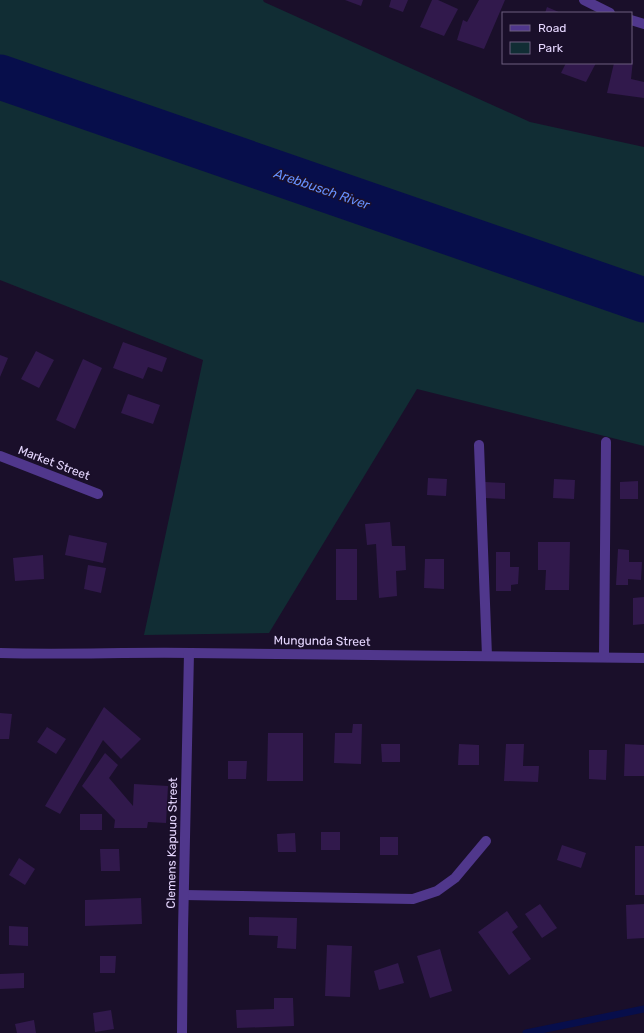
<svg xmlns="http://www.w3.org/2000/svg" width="644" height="1033" font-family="Rubik,sans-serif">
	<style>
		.green { fill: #112d34 }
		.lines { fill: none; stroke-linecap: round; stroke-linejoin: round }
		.stream { stroke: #070e4b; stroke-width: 7 }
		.river { stroke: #070e4b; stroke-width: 45 }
		.building { fill: #31194c }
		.minor { stroke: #50378c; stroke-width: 10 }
		.labels { text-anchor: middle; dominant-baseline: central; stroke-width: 3; stroke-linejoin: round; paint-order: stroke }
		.street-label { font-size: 12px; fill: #e6d7ff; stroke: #1a0f2a }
		.water-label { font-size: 13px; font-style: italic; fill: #6590ff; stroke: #1a0f2a }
	</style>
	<rect width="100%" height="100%" fill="#1a0f2a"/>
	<g class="green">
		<path d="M0 0H263L264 2 530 122 644 147V298L0 75Z"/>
		<path d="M0 77 644 300V446L417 389 269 633 144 635 203 360 0 280Z"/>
	</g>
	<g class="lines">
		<path class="stream" d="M526 1033 644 1009"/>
		<path class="river" d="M0 77 644 300"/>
	</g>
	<g class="building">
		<path d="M345 0H363L361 6Z"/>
		<path d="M391 0H408L403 12 389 7Z"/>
		<path d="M432 0H438L458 9 444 36 420 27Z"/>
		<path d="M479 0H505L484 49 457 40 463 20 467 22Z"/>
		<path d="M547 7 561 13H545Z"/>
		<path d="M631 59 633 60 631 79 644 82V98L607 93 614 63H631Z"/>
		<path d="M566 63H596L586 82 561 73Z"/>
		<path d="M123 342 167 358 162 372 148 367 143 379 113 368Z"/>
		<path d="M36 351 54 360 39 388 21 379Z"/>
		<path d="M0 355 8 358 0 377Z"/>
		<path d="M83 359 102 368 75 429 56 420Z"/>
		<path d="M128 394 160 405 153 424 121 413Z"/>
		<path d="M428 478 447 479 446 496 427 495Z"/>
		<path d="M554 479 575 480 574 499 553 498Z"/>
		<path d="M638 481V499H620V482Z"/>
		<path d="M485 482 505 483V499L485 498Z"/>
		<path d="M390 522 392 546H405L406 570 396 571 397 596 379 598 376 544 367 545 365 524Z"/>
		<path d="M69 535 107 543 103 563 65 555Z"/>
		<path d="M538 542H570L569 590H545L546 570H538Z"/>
		<rect x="336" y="549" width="21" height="51"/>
		<path d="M618 549 629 550V562H642L641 580 628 579V585H616Z"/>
		<path d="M496 552H510V567H519L518 584 511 585V591H496Z"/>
		<path d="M43 555 44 579 15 581 13 558Z"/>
		<path d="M425 559H444V589L424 588Z"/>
		<path d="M88 565 106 568 101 593 84 589Z"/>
		<path d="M644 597V624L633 625V598Z"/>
		<path d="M104 707 141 739 121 759 103 740 60 814 45 806Z"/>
		<path d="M0 713 12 714 9 739H0Z"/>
		<path d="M353 724H362L361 764 334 763 335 733H352Z"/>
		<path d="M47 727 66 739 56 754 37 742Z"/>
		<path d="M268 733H303V781H267Z"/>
		<path d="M381 744H400V762H382Z"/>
		<path d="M459 744 479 745V765H458Z"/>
		<path d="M506 744H524L523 766H539L538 782 504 781Z"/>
		<path d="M625 744 644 745V776H624Z"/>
		<path d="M589 750H607L606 780 589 779Z"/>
		<path d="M105 753 118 765 109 778 133 806 134 784 168 786 166 823 148 822 147 828H114L115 820 82 786Z"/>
		<path d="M228 761H247L246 779H228Z"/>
		<rect x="80" y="814" width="22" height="16"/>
		<rect x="321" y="832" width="19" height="18"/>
		<path d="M295 833 296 852H278L277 834Z"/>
		<rect x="380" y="837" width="18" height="18"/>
		<path d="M562 845 586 853 581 868 557 860Z"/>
		<rect x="635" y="846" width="9" height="49"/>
		<path d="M100 849H119L120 871H101Z"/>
		<path d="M19 858 35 869 25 885 9 875Z"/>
		<path d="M141 898 142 924 85 926V900Z"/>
		<path d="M540 904 557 928 542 938 525 914Z"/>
		<path d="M644 904V938L627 939 626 905Z"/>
		<path d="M507 911 518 927 512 932 531 959 509 975 478 932Z"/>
		<path d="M249 917 297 918 296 949 277 948 278 936 249 935Z"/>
		<path d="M9 926 28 927V946L9 945Z"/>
		<path d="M327 945 352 946 350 997 325 996Z"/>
		<path d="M440 949 452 991 430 998 417 956Z"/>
		<path d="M100 956H116L115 973H100Z"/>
		<path d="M398 963 404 983 379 990 374 971Z"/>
		<path d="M24 973V988L0 989V974Z"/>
		<path d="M274 998H293L294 1026 237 1028 236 1010 274 1009Z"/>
		<path d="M111 1010 114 1029 95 1032 93 1013Z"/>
		<path d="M34 1020 36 1033H17L15 1024Z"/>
	</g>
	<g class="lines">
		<g class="minor">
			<path d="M584 0 610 13"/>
			<path d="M631 20 644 24"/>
			<path d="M479 445 487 656"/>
			<path d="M0 456 98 494"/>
			<path d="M0 653C64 655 127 652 191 653 342 654 493 656 644 658"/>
			<path d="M604 657 606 442"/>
			<path d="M184 895 413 899 437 891 455 878 486 841"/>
			<path d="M182 1033 183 930 189 653"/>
		</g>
	</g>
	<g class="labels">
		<g class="street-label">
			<text transform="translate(54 463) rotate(21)">Market Street</text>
			<text transform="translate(322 641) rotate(1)">Mungunda Street</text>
			<text transform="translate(172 843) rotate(-89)">Clemens Kapuuo Street</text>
		</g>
		<g class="water-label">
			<text transform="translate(322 189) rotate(19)">Arebbusch River</text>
		</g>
	</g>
	<rect x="502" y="12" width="130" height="52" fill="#1a0f2a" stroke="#6c5f7f"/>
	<rect x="510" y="25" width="20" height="6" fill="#50378c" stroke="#6c5f7f"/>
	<text x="538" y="32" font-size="12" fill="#e6d7ff">Road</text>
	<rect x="510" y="42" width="20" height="12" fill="#112d34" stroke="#6c5f7f"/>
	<text x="538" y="52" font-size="12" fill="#e6d7ff">Park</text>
</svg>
